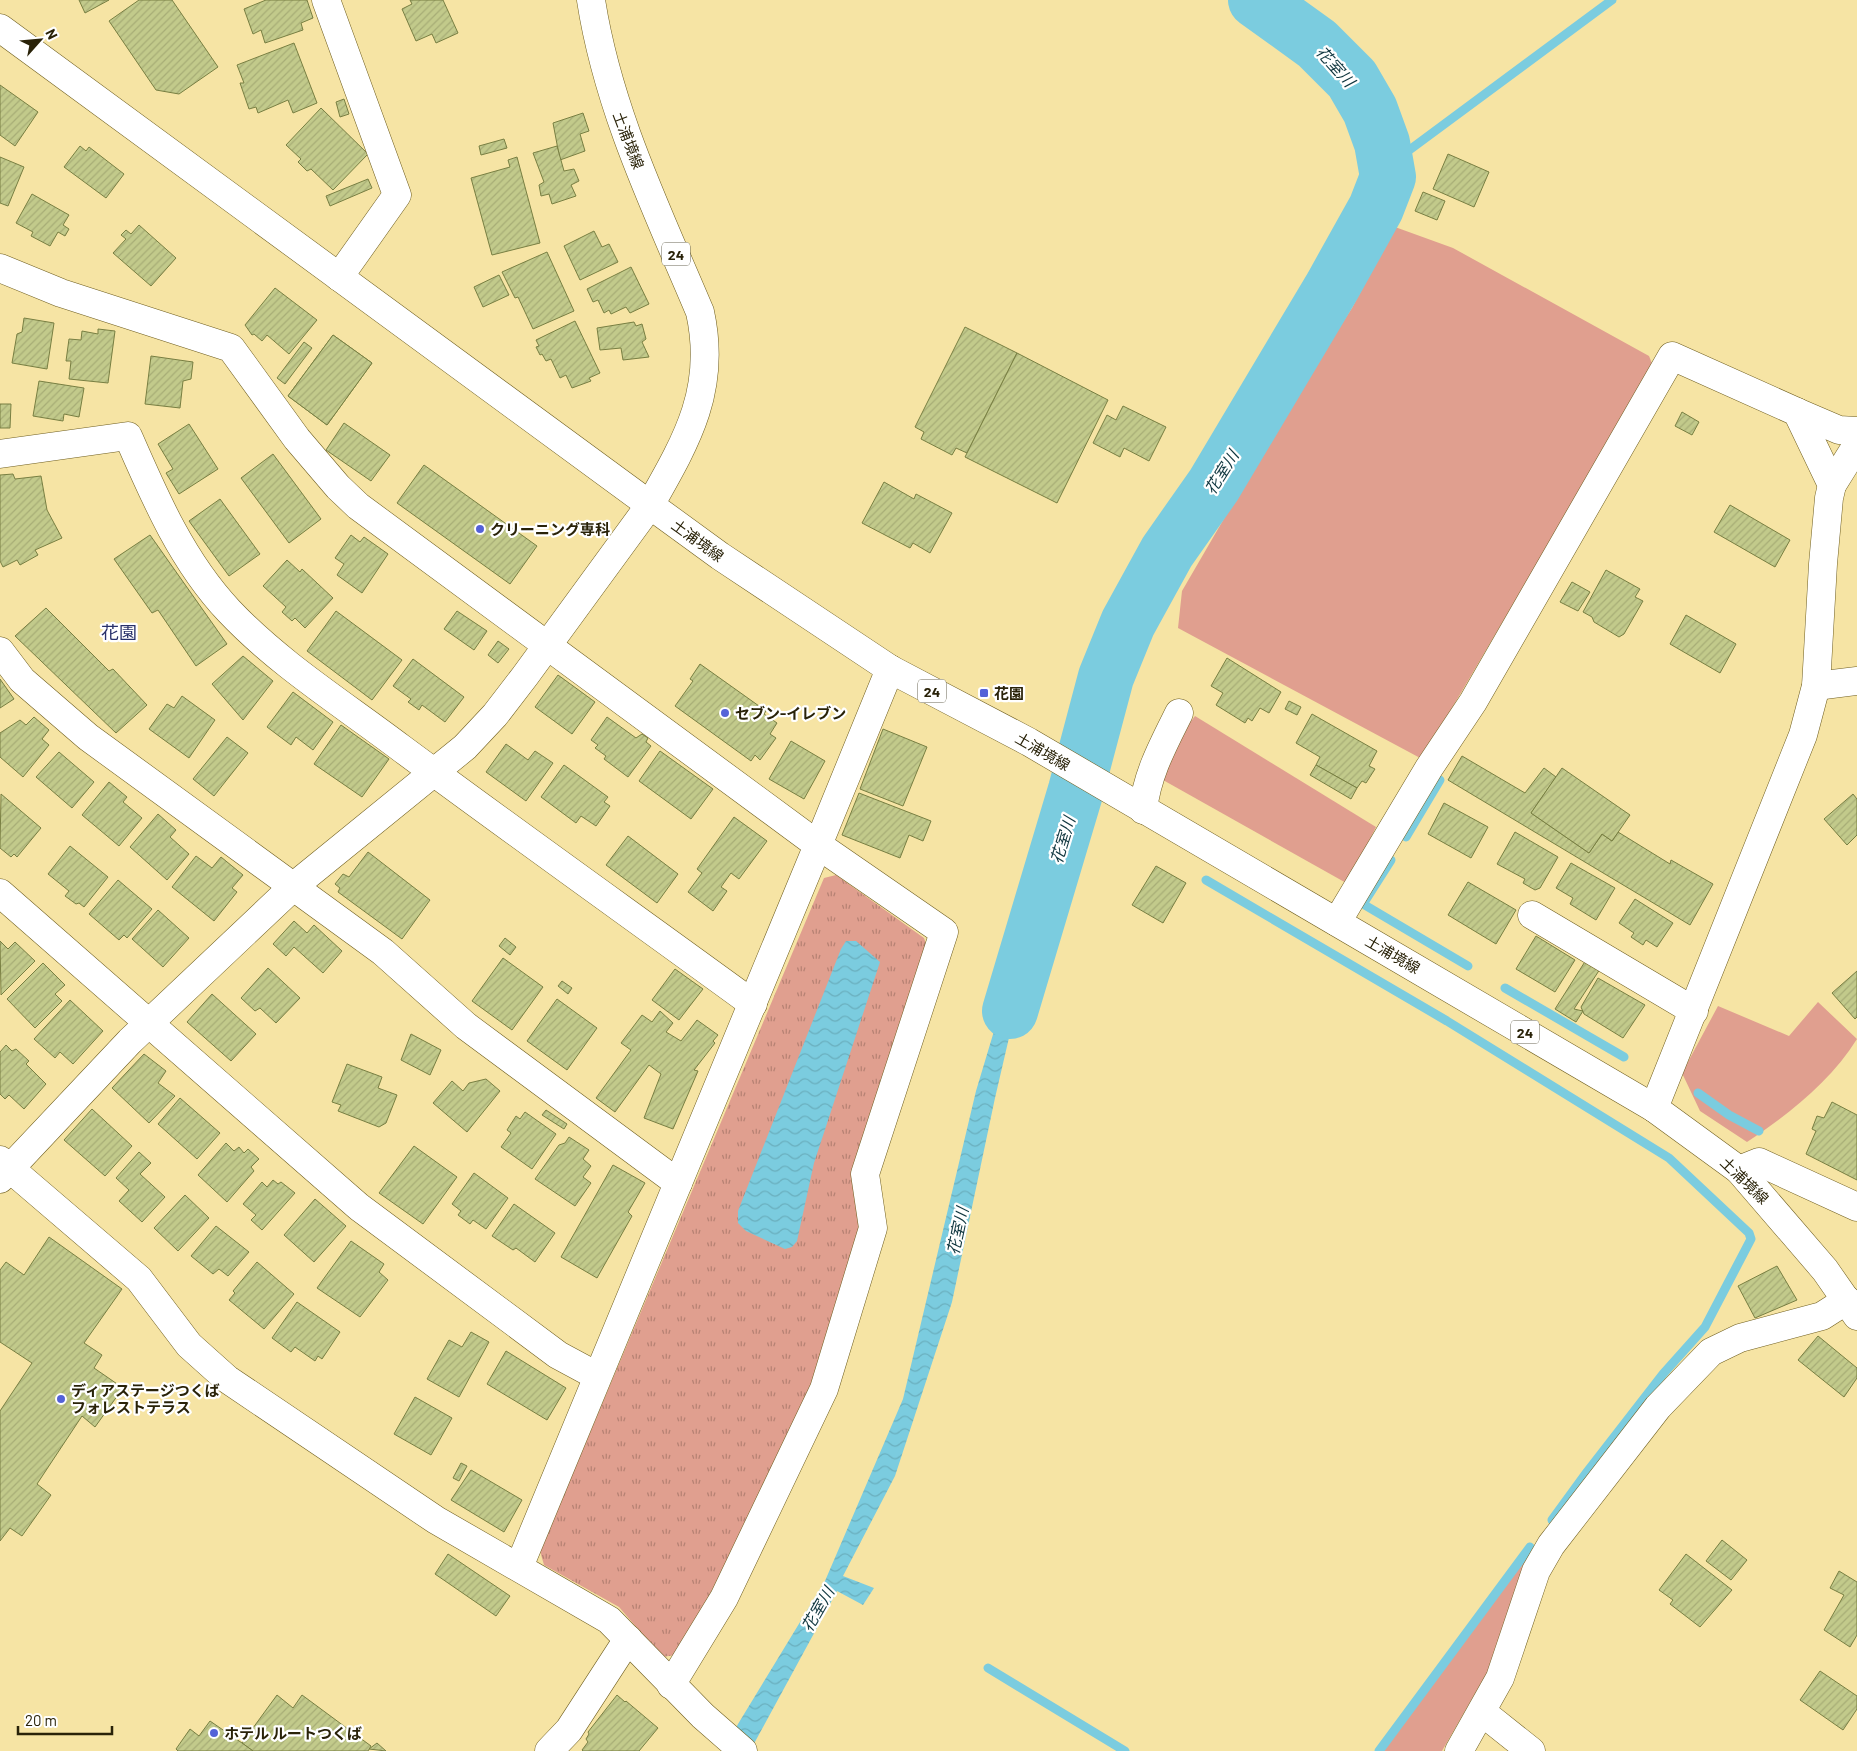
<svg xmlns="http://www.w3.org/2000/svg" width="1857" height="1751" font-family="Barlow,'Noto Sans JP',sans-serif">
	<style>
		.green { fill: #e09f8f }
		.park { fill: url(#park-tufts) }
		.water { fill: url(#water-waves) }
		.pier { fill: #f6e4a4 }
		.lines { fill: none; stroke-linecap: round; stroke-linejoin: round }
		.stream { stroke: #7bccdf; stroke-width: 9 }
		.river { stroke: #7bccdf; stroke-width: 56 }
		.building { fill: url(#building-hatch); stroke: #787f42; fill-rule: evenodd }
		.street-casing { stroke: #6f5e1f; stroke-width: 29 }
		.secondary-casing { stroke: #6f5e1f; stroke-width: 29 }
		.primary-casing { stroke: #6f5e1f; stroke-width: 29 }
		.street { stroke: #fff; stroke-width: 28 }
		.secondary { stroke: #fff; stroke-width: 28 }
		.primary { stroke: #fff; stroke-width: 28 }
		.poi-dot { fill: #5462d8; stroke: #fff; stroke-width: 2 }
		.labels { text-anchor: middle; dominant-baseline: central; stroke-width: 4.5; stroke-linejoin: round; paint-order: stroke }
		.shield { fill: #fff; stroke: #696452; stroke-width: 1 }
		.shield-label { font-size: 14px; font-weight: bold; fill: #292208 }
		.street-label { font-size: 15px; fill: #292208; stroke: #fff }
		.poi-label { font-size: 15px; font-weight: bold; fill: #292208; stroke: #fff; text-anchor: start }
		.water-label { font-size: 16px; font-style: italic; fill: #0e353e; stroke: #fff }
		.quarter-label { font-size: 18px; fill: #28306a; stroke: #fff }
	</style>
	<defs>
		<pattern id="park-tufts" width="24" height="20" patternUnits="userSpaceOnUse" patternTransform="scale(1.25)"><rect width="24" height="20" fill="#e09f8f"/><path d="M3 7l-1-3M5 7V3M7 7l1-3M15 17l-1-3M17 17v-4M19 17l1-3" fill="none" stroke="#b68173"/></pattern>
		<pattern id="water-waves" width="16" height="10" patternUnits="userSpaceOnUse" patternTransform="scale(1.25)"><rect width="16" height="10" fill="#7bccdf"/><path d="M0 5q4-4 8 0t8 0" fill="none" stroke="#6aafbe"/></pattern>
		<pattern id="building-hatch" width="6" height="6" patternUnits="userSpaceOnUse" patternTransform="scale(1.25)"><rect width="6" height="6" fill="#c2ca8b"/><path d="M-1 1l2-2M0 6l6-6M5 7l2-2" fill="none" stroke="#a7ad76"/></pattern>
	</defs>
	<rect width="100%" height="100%" fill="#f6e4a4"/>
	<g class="green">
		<path d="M1395 227 1453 248 1649 356 1653 366 1422 759 1178 628 1182 591 1297 393 1352 308Z"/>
		<path d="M1195 716 1376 827 1348 884 1163 780 1181 734Z"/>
		<path d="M1818 1002 1857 1039C1831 1081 1788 1115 1747 1142L1700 1111 1682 1073 1718 1006 1789 1036Z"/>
		<path d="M1532 1549 1535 1552 1488 1671 1442 1751H1383Z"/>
	</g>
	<path class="park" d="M836 875 924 938 929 952 865 1233 821 1364 772 1482 676 1655 662 1657 619 1607 544 1565 540 1551 824 878Z"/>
	<g class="water">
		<path d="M1241 0H1272L1322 36 1310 50Z"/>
		<path d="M1158 546 1176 559 1154 594 1137 628 1116 681 1105 716 1067 788 995 1098 952 1302 895 1476 843 1576 874 1588 863 1605 837 1591 750 1751H724L738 1724 825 1581 903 1399 976 1091 1067 788 1096 673 1118 618Z"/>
		<path d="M846 941H856L880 962 814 1163 797 1241 792 1247 785 1249 746 1231 738 1223V1211L841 949Z"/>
	</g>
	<path class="pier" d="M1081 717 1101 729 1069 788 1065 786Z"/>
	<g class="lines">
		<g class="stream">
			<path d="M1388 177 1408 151 1612 0"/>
			<path d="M1406 837 1440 780"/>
			<path d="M1391 860 1363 904 1468 966"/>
			<path d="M1206 880 1447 1021 1669 1158 1749 1233 1751 1239 1705 1327 1663 1374 1587 1472 1552 1520"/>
			<path d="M1505 988 1624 1057"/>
			<path d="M1698 1093 1729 1115 1759 1131"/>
			<path d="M988 1668 1125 1751"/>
			<path d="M1379 1751 1530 1547"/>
		</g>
		<path class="river" d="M1010 1011 1076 790 1106 677 1128 623 1167 552 1214 485 1332 287 1376 208 1388 177 1382 143 1370 110 1352 79 1317 44 1256 0"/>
	</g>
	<g class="building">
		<path d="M79 0H109L85 13Z"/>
		<path d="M139 0H172L218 67 179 94 156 90 109 21Z"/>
		<path d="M266 0H307L313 18 301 23 303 30 265 43 261 30 253 34 244 9Z"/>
		<path d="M410 0H443L458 33 436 43 432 34 416 41 402 9 412 4Z"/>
		<path d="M294 43 317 103 293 113 288 100 258 113 256 107 249 109 240 83H244L237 65Z"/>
		<path d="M0 85 38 112 15 146 0 135Z"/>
		<path d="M344 99 349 114 340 117 336 102Z"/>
		<path d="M321 108 368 154 333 190 311 169 307 171 298 162 301 159 286 145Z"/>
		<path d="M583 113 589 131 580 134 585 151 560 160 553 123Z"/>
		<path d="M504 139 507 148 481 155 479 146Z"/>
		<path d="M80 146 86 151 89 147 124 174 106 198 64 167Z"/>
		<path d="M557 146 564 171 574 169 579 181 571 185 576 196 552 204 549 194 541 196 539 185 544 182 533 153Z"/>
		<path d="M1448 154 1489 172 1474 207 1433 189Z"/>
		<path d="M0 157 24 167 8 206 0 203Z"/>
		<path d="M517 157 540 243 492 255 471 178 510 167 508 160Z"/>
		<path d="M368 179 372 188 330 206 326 196Z"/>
		<path d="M1423 192 1445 201 1437 220 1415 211Z"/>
		<path d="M32 194 69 215 63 225 69 229 65 236 58 232 50 246 31 236 33 232 16 223Z"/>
		<path d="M139 225 176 258 151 286 113 253 126 239 121 235 126 230 131 234Z"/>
		<path d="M594 231 602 247 609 244 618 262 580 280 564 246Z"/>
		<path d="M547 252 574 311 533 329 518 297 515 298 502 272Z"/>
		<path d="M631 267 649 304 630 313 626 307 611 314 609 310 604 313 598 300 593 302 587 289Z"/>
		<path d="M499 275 509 295 483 307 474 287Z"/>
		<path d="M275 288 317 320 289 354 267 335 262 341 254 334 252 335 245 325Z"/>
		<path d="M24 318 54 323 47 369 12 363 17 334 22 332Z"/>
		<path d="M575 321 600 373 589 378 591 381 572 388 566 375 560 378 551 359 546 361 542 354 540 355 536 347 539 346 536 340Z"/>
		<path d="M634 322 636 326 642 324 646 339 642 342 649 357 623 360 621 348 600 350 597 328Z"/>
		<path d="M965 327 1017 353 967 453 956 448 952 455 921 439 924 432 915 427Z"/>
		<path d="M98 329 115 331 108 383 69 379 71 361H66L69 339 81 340 82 331 98 334Z"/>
		<path d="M333 335 372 363 327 425 288 396ZM327 351 347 365 329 389 309 376Z"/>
		<path d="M333 335 372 363 327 425 288 396Z"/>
		<path d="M304 342 312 348 285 384 277 378Z"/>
		<path d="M1017 353 1108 400 1057 503 965 457Z"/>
		<path d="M151 356 193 362 191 379 183 381 180 408 145 404Z"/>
		<path d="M39 381 84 388 79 417 64 414 63 421 33 416Z"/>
		<path d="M0 404H11L10 428H0Z"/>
		<path d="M1123 406 1166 427 1149 461 1124 448 1120 457 1093 443 1107 415 1116 420Z"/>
		<path d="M1682 412 1699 422 1692 435 1675 426Z"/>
		<path d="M344 423 390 455 371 481 326 450Z"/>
		<path d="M189 424 218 469 179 494 166 473 173 469 158 444Z"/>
		<path d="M273 454 321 519 289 543 241 478Z"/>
		<path d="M424 465 537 546 510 584 397 503Z"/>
		<path d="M13 474 15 479 41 476 47 510 62 538 35 550 38 555 20 565 17 560 3 567 0 561V475Z"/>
		<path d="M884 482 914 499 916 494 952 513 930 553 913 543 910 548 862 523Z"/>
		<path d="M220 499 260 554 229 576 189 521Z"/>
		<path d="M1730 505 1790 540 1775 567 1714 532Z"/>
		<path d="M150 535 227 644 196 666 158 610 152 613 114 559Z"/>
		<path d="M351 535 360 542 364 537 388 554 362 593 337 575 344 564 335 558Z"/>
		<path d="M287 560 300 572 302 569 333 598 305 628 295 618 292 621 282 612 286 607 263 586Z"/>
		<path d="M1606 570 1640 589 1635 597 1643 601 1624 634 1619 637 1594 622 1592 617 1583 612Z"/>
		<path d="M1572 582 1590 592 1578 611 1560 602Z"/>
		<path d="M46 608 109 671 113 669 147 705 116 733 15 636Z"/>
		<path d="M336 611 402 660 372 700 307 651Z"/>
		<path d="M457 611 487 631 474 650 444 629Z"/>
		<path d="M1686 615 1736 644 1720 673 1670 644Z"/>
		<path d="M498 641 509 649 498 663 488 655Z"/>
		<path d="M243 656 273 681 243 720 212 684Z"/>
		<path d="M1227 658 1281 692 1269 713 1260 708 1252 721 1248 718 1245 723 1216 705 1223 693 1211 686Z"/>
		<path d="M413 659 464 697 445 722 422 705 419 710 408 702 411 699 393 686Z"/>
		<path d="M700 664 766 711 764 714 777 723 770 734 776 738 760 760 755 755 751 761 675 706 693 681 690 679Z"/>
		<path d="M558 675 595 702 572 734 535 707Z"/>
		<path d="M0 679 14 699 0 708Z"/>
		<path d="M293 692 333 722 313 750 296 737 291 745 267 727Z"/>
		<path d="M182 696 215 720 189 758 149 729 167 704 174 708Z"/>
		<path d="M1289 701 1301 707 1297 715 1285 709Z"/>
		<path d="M1312 714 1377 751 1369 766 1375 769 1366 783 1362 781 1357 788 1316 765 1320 757 1296 743Z"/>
		<path d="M34 717 49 730 42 739 49 745 23 777 0 757V733L20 720 26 725Z"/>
		<path d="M607 717 636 738 642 734 648 738 646 742 651 746 628 777 604 759 606 756 595 748 598 745 591 740Z"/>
		<path d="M341 725 389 759 362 797 314 764Z"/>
		<path d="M883 729 927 747 903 806 860 789Z"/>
		<path d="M227 737 248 753 214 796 193 779Z"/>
		<path d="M791 741 825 761 804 799 769 779Z"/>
		<path d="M506 744 528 760 535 751 553 763 526 801 486 772Z"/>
		<path d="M660 751 713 789 691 819 639 781Z"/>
		<path d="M59 752 94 782 72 808 36 777Z"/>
		<path d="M1462 756 1525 793 1544 768 1556 777 1531 813 1589 853 1602 834 1612 841 1618 832 1670 864 1671 860 1713 884 1690 925 1448 780Z"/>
		<path d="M564 765 608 797 604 802 610 806 596 826 581 816 576 823 541 797Z"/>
		<path d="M1316 765 1357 788 1351 799 1310 775Z"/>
		<path d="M1562 768 1630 815 1612 841 1602 834 1589 853 1531 813Z"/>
		<path d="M109 782 127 797 123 802 142 818 119 846 82 815Z"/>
		<path d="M859 793 931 821 923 841 909 835 900 858 842 835Z"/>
		<path d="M1 794 41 828 17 857 14 854 11 857 0 848Z"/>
		<path d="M1853 794 1857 799V835L1847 845 1824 819Z"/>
		<path d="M1444 803 1488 827 1471 858 1428 834Z"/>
		<path d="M158 814 176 830 170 837 189 854 167 880 130 847Z"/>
		<path d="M734 817 767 841 739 879 731 873 721 887 727 891 713 911 688 892 702 873 697 869Z"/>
		<path d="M1515 832 1558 857 1540 888 1535 890 1523 883 1525 879 1497 864Z"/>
		<path d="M628 836 678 874 657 903 606 865Z"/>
		<path d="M70 846 108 877 84 907 79 903 76 904 65 896 69 891 48 874Z"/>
		<path d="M368 852 430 900 402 939 338 892 340 888 335 884 343 874 349 877Z"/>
		<path d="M196 856 212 868 221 857 243 875 232 888 237 892 214 921 172 887Z"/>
		<path d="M1571 863 1615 888 1596 920 1570 904 1573 898 1556 888Z"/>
		<path d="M1156 866 1186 883 1163 923 1132 905Z"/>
		<path d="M118 880 152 909 127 938 124 935 119 940 89 914Z"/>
		<path d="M1468 882 1516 910 1496 944 1448 915Z"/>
		<path d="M1635 899 1673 923 1657 947 1646 940 1643 945 1631 937 1634 933 1619 923Z"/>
		<path d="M158 910 189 938 163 967 132 939Z"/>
		<path d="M294 921 307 933 314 925 342 951 323 973 294 947 286 956 273 944Z"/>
		<path d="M1536 936 1575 960 1555 992 1516 969Z"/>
		<path d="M505 938 516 947 510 955 499 946Z"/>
		<path d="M0 941 8 949 15 942 35 961 1 995Z"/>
		<path d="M503 958 543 987 512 1030 472 1001Z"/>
		<path d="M1586 960 1600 969 1574 1009 1583 1011 1576 1022 1555 1009Z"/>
		<path d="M43 963 65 985 55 994 62 1001 35 1028 7 999Z"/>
		<path d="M268 968 300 998 276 1023 260 1008 255 1011 241 998Z"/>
		<path d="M675 969 703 989 679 1020 652 1000Z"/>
		<path d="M1857 971V1017L1855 1019 1832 993Z"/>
		<path d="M1598 978 1645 1005 1623 1038 1584 1014 1581 1007Z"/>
		<path d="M562 981 572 988 568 994 558 986Z"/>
		<path d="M212 994 256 1034 231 1061 187 1022Z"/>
		<path d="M557 999 597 1028 567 1070 527 1041Z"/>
		<path d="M70 1000 103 1031 73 1064 60 1052 55 1058 34 1039Z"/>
		<path d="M660 1011 673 1023 666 1032 681 1041 697 1020 718 1035 713 1041 715 1043 694 1070 698 1071 673 1129 644 1118 661 1074 649 1065 615 1112 596 1098 631 1050 621 1043 642 1015 652 1022Z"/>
		<path d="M411 1034 441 1050 430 1075 401 1060Z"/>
		<path d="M6 1045 12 1051 16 1049 29 1061 26 1064 46 1084 24 1109 9 1095 5 1099 0 1094V1052Z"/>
		<path d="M144 1054 166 1071 158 1083 175 1096 149 1123 112 1088Z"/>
		<path d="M347 1064 382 1077 378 1088 397 1095 386 1123 379 1127 338 1111 341 1105 332 1102Z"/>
		<path d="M486 1079 500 1091 467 1132 433 1103 452 1081 463 1091 469 1083Z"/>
		<path d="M180 1098 220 1133 197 1159 158 1124Z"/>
		<path d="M1832 1102 1857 1115V1180L1806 1154 1816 1131 1812 1129 1817 1116 1824 1118Z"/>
		<path d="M92 1109 132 1146 105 1176 64 1140Z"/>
		<path d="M546 1110 567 1124 564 1129 542 1115Z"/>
		<path d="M525 1112 556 1134 532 1169 501 1147 511 1133 507 1130 516 1116 520 1119Z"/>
		<path d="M569 1137 589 1150 583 1159 591 1166 583 1177 591 1183 575 1206 535 1179 559 1145 565 1143Z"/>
		<path d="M226 1143 234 1151 239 1147 244 1153 248 1149 259 1159 251 1167 254 1171 227 1202 198 1175Z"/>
		<path d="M414 1146 457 1177 423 1224 379 1193Z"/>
		<path d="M139 1152 151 1163 140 1174 165 1197 142 1222 119 1201 129 1190 116 1178Z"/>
		<path d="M613 1165 645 1183 628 1212 632 1216 597 1278 561 1257Z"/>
		<path d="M474 1173 508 1198 486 1229 473 1220 470 1224 458 1215 461 1211 452 1204Z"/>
		<path d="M273 1180 278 1184 281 1182 295 1193 262 1230 251 1220 256 1215 243 1204 262 1182 267 1187Z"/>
		<path d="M185 1195 209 1218 178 1251 154 1228Z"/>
		<path d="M315 1199 346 1226 314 1262 284 1235Z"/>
		<path d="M514 1204 555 1233 535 1262 516 1248 513 1250 492 1236Z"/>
		<path d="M216 1226 249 1252 228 1276 219 1269 213 1274 191 1256Z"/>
		<path d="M49 1237 122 1289 84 1343 102 1355 94 1368 123 1388 95 1427 82 1416 37 1484 51 1495 22 1536 10 1528 0 1541V1411L32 1363 0 1342V1270L6 1262 24 1275Z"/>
		<path d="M351 1241 384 1264 379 1272 388 1280 360 1317 317 1288Z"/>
		<path d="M257 1262 294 1294 264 1329 229 1300 235 1293 233 1291Z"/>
		<path d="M1777 1266 1797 1300 1755 1318 1738 1286Z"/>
		<path d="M297 1302 340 1332 322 1359 318 1356 315 1361 295 1347 291 1352 272 1338Z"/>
		<path d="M471 1332 489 1342 459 1397 427 1379 449 1340 462 1347Z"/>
		<path d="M1818 1336 1857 1368V1378L1844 1397 1798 1360Z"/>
		<path d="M506 1351 566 1388 547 1420 487 1384Z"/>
		<path d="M415 1397 452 1418 431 1455 394 1434Z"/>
		<path d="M461 1463 467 1466 459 1481 453 1478Z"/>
		<path d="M471 1470 522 1500 504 1532 451 1500Z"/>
		<path d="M1722 1540 1747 1560 1731 1580 1706 1561Z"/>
		<path d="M448 1554 510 1596 496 1616 435 1574Z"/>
		<path d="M1686 1554 1732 1590 1700 1627 1670 1604 1673 1600 1659 1590Z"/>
		<path d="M1839 1571 1857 1582V1635L1850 1647 1824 1630 1844 1595 1830 1588Z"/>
		<path d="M1820 1671 1857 1696V1709L1843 1730 1800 1700Z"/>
		<path d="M277 1695 293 1708 302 1695 371 1746 368 1751H253L242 1743Z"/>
		<path d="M617 1695 625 1702 626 1701 658 1728 639 1751H583L582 1750 588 1742 586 1739 589 1734 588 1732Z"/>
		<path d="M210 1721 242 1743 253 1751H178L176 1749 190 1729 199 1736Z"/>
		<path d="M377 1743 386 1751 369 1749Z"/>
	</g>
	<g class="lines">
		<g class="street-casing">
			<g id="street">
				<path d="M326 0 397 195 339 277"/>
				<path d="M0 268 61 293 231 348 297 439 338 487 358 506 818 845 519 1567"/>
				<path d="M1797 412 1839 430 1857 431"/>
				<path d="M0 454 128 436C155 498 182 561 229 611 279 664 343 704 401 748 517 834 635 918 753 1004"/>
				<path d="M0 651 22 680 88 737 383 952 466 1026 678 1183"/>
				<path d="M1816 686 1857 681"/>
				<path d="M1143 810C1147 774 1163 745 1179 713"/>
				<path d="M0 893 359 1207 558 1355 597 1376"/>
				<path d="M1532 915 1694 1011"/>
				<path d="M1337 922 1429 768 1473 702 1672 356 1797 412 1832 485"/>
				<path d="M1654 1108 1803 735 1816 686 1823 564 1829 498 1832 485 1857 445"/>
				<path d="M0 1160 139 1279 189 1345 227 1379 436 1520 609 1620 703 1716 743 1751"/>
				<path d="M1739 1170 1759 1162 1857 1207"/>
				<path d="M0 1179 130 1041 294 886 465 747 495 715 525 676 650 505"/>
				<path d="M671 1685 724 1598 824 1389 873 1228 865 1174 944 932 818 845 890 669"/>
				<path d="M1482 1712 1531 1751"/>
				<path d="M549 1751 569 1730 628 1639"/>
				<path d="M1459 1751 1500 1678 1536 1571 1551 1545 1658 1407 1711 1352 1740 1338 1822 1316 1847 1300"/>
			</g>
		</g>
		<g class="secondary-casing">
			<path id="secondary" d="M0 28 650 505"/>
		</g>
		<g class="primary-casing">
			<path id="primary" d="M591 0C608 110 657 210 700 312 717 389 687 440 650 505L720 556 890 669 1029 742 1654 1108 1739 1170 1825 1270 1857 1316"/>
		</g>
		<use href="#street" class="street"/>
		<use href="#secondary" class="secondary"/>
		<use href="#primary" class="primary"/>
	</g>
	<g class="poi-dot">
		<circle cx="480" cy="529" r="5"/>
		<rect x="979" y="688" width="10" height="10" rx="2.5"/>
		<circle cx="725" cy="713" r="5"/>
		<circle cx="61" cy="1399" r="5"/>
		<circle cx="214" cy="1733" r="5"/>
	</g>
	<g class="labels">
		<g class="shield">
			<rect x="662" y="242.5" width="28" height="23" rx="4"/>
			<rect x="918" y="679.5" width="28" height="23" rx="4"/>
			<rect x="1511" y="1020.5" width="28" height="23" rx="4"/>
		</g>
		<g class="shield-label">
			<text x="676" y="254">24</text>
			<text x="932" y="691">24</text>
			<text x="1525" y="1032">24</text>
		</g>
		<g class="street-label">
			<text transform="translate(629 140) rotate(69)">土浦境線</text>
			<text transform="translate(698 540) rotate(36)">土浦境線</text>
			<text transform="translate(1043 751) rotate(30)">土浦境線</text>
			<text transform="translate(1393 954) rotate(30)">土浦境線</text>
			<text transform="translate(1745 1180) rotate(44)">土浦境線</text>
		</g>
		<g class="poi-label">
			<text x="490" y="529">クリーニング専科</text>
			<text x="994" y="693">花園</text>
			<text x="735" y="713">セブン-イレブン</text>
			<text x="71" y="1390">ディアステージつくば<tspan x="71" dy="17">フォレストテラス</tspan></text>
			<text x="224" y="1733">ホテル ルートつくば</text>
		</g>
		<g class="water-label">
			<text transform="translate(1336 66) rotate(48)">花室川</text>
			<text transform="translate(1221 472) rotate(-58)">花室川</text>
			<text transform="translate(1062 840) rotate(-73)">花室川</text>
			<text transform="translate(957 1231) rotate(-78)">花室川</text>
			<text transform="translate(817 1609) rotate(-60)">花室川</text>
		</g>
		<g class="quarter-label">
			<text x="119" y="632">花園</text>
		</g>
	</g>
	<g transform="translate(40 40) rotate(63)" stroke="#ffffff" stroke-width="4" paint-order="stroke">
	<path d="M0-4L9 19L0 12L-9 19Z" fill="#292208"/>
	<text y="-8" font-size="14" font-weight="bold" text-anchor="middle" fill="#292208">N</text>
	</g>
	<path d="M18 1726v8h94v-8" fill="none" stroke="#292208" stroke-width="2.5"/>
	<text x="25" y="1726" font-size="15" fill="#292208" stroke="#ffffff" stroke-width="4" paint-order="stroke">20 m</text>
</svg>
